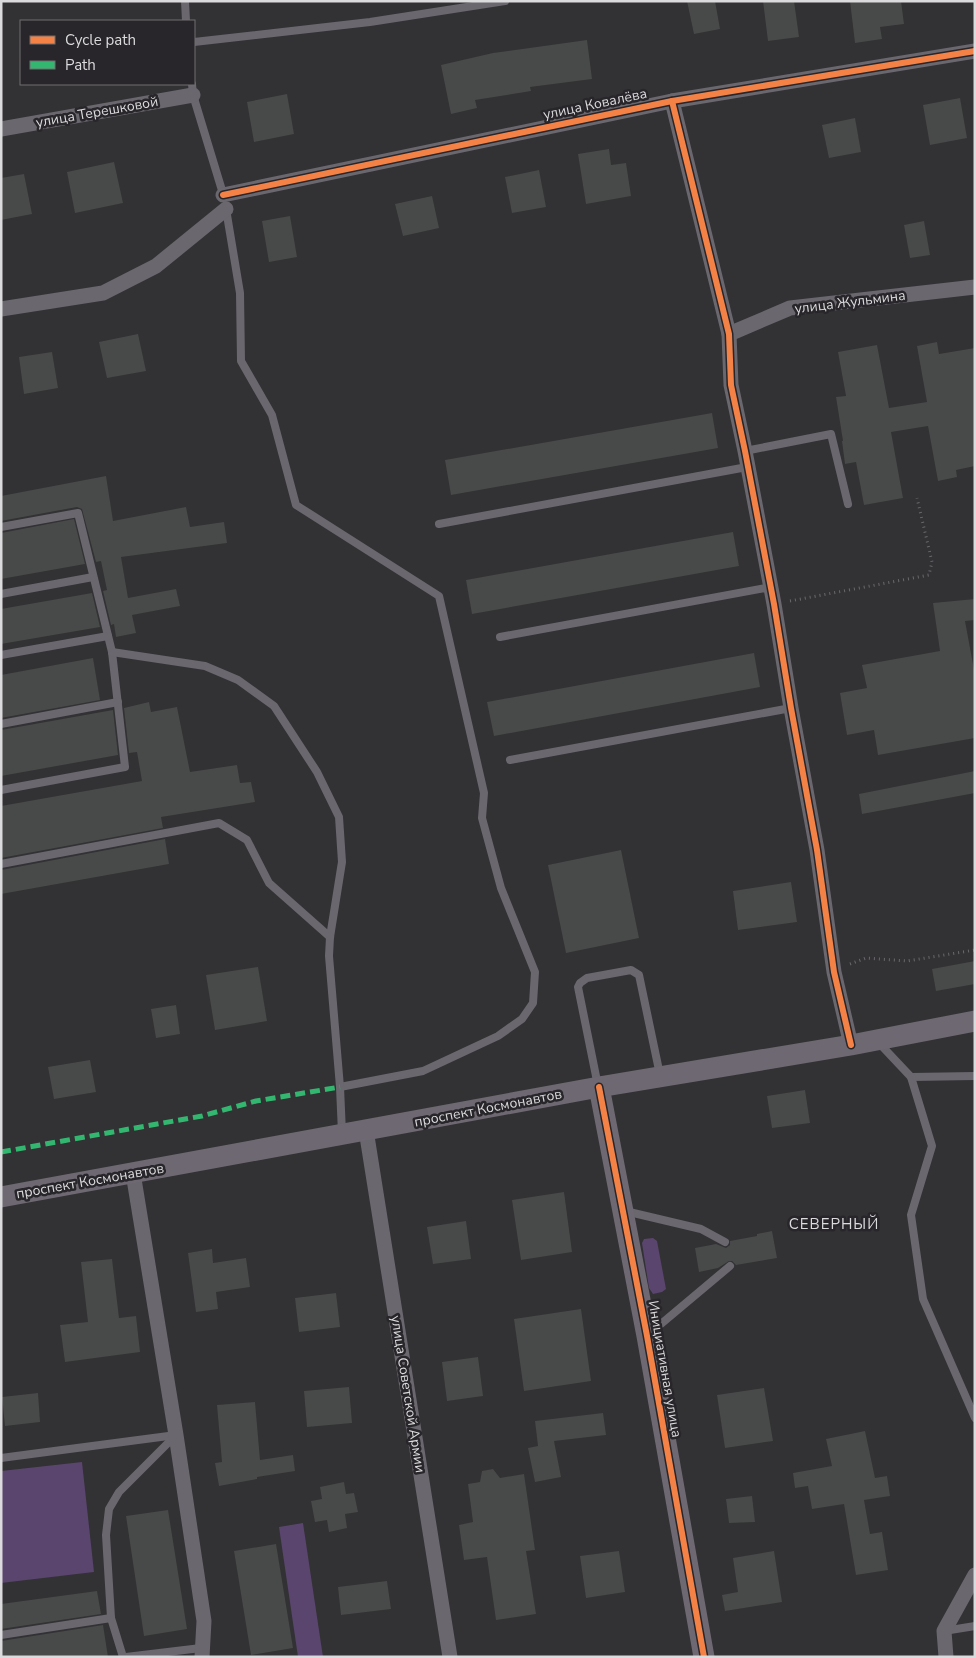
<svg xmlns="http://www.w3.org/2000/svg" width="976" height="1658" font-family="'Nunito Sans',sans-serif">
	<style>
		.green { fill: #59456d }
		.building { fill: #484949 }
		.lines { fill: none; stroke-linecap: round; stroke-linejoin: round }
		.path { stroke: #6b686e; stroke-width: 3; stroke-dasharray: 1 4; stroke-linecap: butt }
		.lane { stroke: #6a676e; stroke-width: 8 }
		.street { stroke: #6a676e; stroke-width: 15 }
		.secondary { stroke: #6d6871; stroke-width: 21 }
		.quiet { stroke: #33b770; stroke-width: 5; stroke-dasharray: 10 5; stroke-linecap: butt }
		.cycleway-casing { stroke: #28262a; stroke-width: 9 }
		.cycleway { stroke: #f48246; stroke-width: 6 }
		.labels { text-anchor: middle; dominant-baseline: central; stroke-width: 5; stroke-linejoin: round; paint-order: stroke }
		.street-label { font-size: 14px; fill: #dbdadc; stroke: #28262a }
		.neighbourhood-label { font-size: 15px; letter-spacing: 1px; fill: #dbdadc; stroke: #28262a }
	</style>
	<rect width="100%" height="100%" fill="#323133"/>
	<g class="green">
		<path d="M653 1238 657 1241 666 1289 662 1292 653 1294 649 1288 642 1243 644 1239Z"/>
		<path d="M82 1462 94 1572 1 1583V1471Z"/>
		<path d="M303 1523 323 1657H298L279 1527Z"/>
	</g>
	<g class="building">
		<path d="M687 1H715L720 29 694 34Z"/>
		<path d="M763 1H794L799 37 768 41Z"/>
		<path d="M850 1H901L904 24 880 27 882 39 855 43Z"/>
		<path d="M587 40 592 79 530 87 531 91 475 100 477 108 451 114 441 65 493 53Z"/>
		<path d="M287 94 294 134 254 142 247 102Z"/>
		<path d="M960 98 967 138 930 145 923 105Z"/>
		<path d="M855 118 861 152 829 158 822 125Z"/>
		<path d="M609 149 611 165 626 163 631 196 586 204 578 154Z"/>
		<path d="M114 162 123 203 75 213 67 172Z"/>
		<path d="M539 170 546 207 512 213 505 177Z"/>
		<path d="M24 174 32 214 1 220V178Z"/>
		<path d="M432 196 439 228 403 236 395 204Z"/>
		<path d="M290 216 297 257 269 262 262 221Z"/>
		<path d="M924 221 930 255 910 258 904 225Z"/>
		<path d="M138 334 146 371 107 378 99 342Z"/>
		<path d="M937 342 939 354 975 348V466L956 470 957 477 938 481 928 426 891 432 903 498 864 505 856 462 845 464 842 441H843L836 397 846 396 838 352 877 345 889 408 927 402 917 346Z"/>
		<path d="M52 352 58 388 24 394 19 357Z"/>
		<path d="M712 413 718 448 451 495 445 460Z"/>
		<path d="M106 476 113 521 186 507 190 527 224 522 227 543 121 557 128 598 176 589 180 606 132 615 136 633 116 637 114 624 111 625 103 591 107 590 101 561 96 562 82 509 77 507 1 521V496Z"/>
		<path d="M74 519 85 564 1 579V533Z"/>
		<path d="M733 532 739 566 472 614 466 580Z"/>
		<path d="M92 593 100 627 1 644V609Z"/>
		<path d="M975 599V620L965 621 975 675V738L878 755 874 730 847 735 840 693 867 688 862 665 940 651 933 603Z"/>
		<path d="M754 653 760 687 494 736 487 702Z"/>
		<path d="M93 658 100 700 1 718V675Z"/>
		<path d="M149 702 151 712 177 707 190 772 237 765 240 783 251 782 255 802 161 817 163 828 1 858V806L142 781 137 752 129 753 124 708Z"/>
		<path d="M113 710 118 755 1 776V730Z"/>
		<path d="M975 771V793L862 814 859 794Z"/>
		<path d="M165 839 169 864 1 894V870Z"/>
		<path d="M621 850 639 938 566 953 548 865Z"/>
		<path d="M791 882 797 922 738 930 733 891Z"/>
		<path d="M975 961V984L936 991 932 969Z"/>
		<path d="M258 967 267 1021 215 1030 206 975Z"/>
		<path d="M176 1005 180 1034 156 1038 151 1009Z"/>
		<path d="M90 1060 96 1092 54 1099 48 1067Z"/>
		<path d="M805 1090 810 1123 772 1128 767 1096Z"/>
		<path d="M564 1192 572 1252 521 1260 512 1200Z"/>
		<path d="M466 1221 471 1259 433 1264 427 1227Z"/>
		<path d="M772 1231 777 1258 736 1265 732 1261H729L718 1268 699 1272 695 1248 716 1244 726 1248 730 1245V1241L757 1236V1234Z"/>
		<path d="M212 1249 213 1263 246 1258 250 1287 216 1292 218 1309 196 1312 188 1253Z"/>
		<path d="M112 1259 119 1318 136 1316 140 1352 65 1362 60 1325 88 1322 81 1262Z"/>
		<path d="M336 1293 340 1327 299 1332 295 1298Z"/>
		<path d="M581 1309 591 1381 524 1391 514 1319Z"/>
		<path d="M478 1357 483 1396 447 1401 442 1362Z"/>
		<path d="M349 1387 352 1423 307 1427 304 1391Z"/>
		<path d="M764 1388 773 1441 725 1448 717 1395Z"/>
		<path d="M38 1393 40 1422 5 1426 2 1397Z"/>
		<path d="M255 1402 260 1460 293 1455 295 1471 257 1477V1479L219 1486 215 1463 222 1462 217 1405Z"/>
		<path d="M603 1413 606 1435 554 1441 561 1477 535 1482 528 1448 538 1446 535 1421Z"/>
		<path d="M865 1431 875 1478 887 1476 890 1496 864 1500 870 1534 882 1532 888 1570 856 1575 844 1504 812 1509 808 1486 795 1488 793 1473 832 1466 826 1439Z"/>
		<path d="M493 1469 500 1478 524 1474 535 1550 526 1551 536 1614 496 1620 487 1557 464 1560 459 1525 473 1522 468 1484 480 1482 482 1471Z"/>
		<path d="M344 1482 346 1494 354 1493 358 1512 345 1514 347 1528 329 1532 327 1520 315 1522 311 1501 322 1499 320 1487Z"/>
		<path d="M752 1496 755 1522 729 1523 726 1499Z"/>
		<path d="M168 1510 187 1629 144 1636 126 1516Z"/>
		<path d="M276 1544 293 1648 251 1655 234 1551Z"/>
		<path d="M619 1551 625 1592 586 1598 580 1556Z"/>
		<path d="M774 1551 782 1602 725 1611 722 1595 738 1592 733 1558Z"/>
		<path d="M387 1581 391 1609 341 1615 338 1587Z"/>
		<path d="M97 1591 101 1614 1 1629V1604Z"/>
		<path d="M103 1625 108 1657H1V1641Z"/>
	</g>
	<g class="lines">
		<g class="path">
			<path d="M790 601 929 575 932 562 917 498"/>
			<path d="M850 964 866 958 907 961 975 950"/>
		</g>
		<g class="lane">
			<path d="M185 1 186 21"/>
			<path d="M194 42 370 22 505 1"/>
			<path d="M192 84 193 95 224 197"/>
			<path d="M226 209 240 293 241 361 272 415 296 505 439 596 484 793 482 818 501 888 535 972 533 1003 522 1019 498 1036 423 1071 340 1087"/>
			<path d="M745 451 831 434 848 504"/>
			<path d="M439 524 747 467"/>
			<path d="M1 527 78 513 112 652 125 767 1 790"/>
			<path d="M1 594 93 577"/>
			<path d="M500 637 771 587"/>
			<path d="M112 652 205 666 238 680 274 706 317 772 339 817 342 862 330 937 329 956 340 1087 342 1133"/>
			<path d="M1 655 108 636"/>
			<path d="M1 724 118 702"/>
			<path d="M510 760 791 708"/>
			<path d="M1 864 219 823 247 840 269 883 330 937"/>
			<path d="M879 1043 911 1077 975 1076"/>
			<path d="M911 1077 932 1146 911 1215 923 1299 975 1418"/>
			<path d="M598 1086 578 987 580 983 587 978 631 970 639 975 660 1075"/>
			<path d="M625 1211 701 1229 725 1242"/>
			<path d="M649 1334 730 1266"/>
			<path d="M1 1458 176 1435"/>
			<path d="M944 1631 975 1626"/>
			<path d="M1 1635 111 1618"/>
			<path d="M123 1657 111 1618 106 1535 109 1509 119 1492 176 1435"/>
			<path d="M126 1657 201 1648"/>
		</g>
		<g class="street">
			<path d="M672 101 729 334 731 385 745 451 774 604 791 708 817 850 834 972 851 1045"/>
			<path d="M1 129 193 95"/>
			<path d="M223 195 672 101 975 51"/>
			<path d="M1 309 103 293 156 266 226 209"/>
			<path d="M729 334 790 308 975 287"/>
			<path d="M366 1130 450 1657"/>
			<path d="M133 1173 176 1435 204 1621 202 1657"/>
			<path d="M946 1657 944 1631 975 1575"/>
		</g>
		<g class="secondary">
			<path d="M599 1087 647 1336 704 1657"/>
			<path d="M1 1197 599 1087 851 1045 975 1021"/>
		</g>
		<path class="quiet" d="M1 1152 202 1116 256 1101 340 1087"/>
		<g class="cycleway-casing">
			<g id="cycleway">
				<path d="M672 101 729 334 731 385 745 451 774 604 791 708 817 850 834 972 851 1045"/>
				<path d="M223 195 672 101 975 51"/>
				<path d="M599 1087 647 1336 704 1657"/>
			</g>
		</g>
		<use href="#cycleway" class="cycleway"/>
	</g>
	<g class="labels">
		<g class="street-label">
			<text transform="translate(595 104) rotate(-12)">улица Ковалёва</text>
			<text transform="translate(97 112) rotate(-10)">улица Терешковой</text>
			<text transform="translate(850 302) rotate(-7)">улица Жульмина</text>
			<text transform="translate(488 1108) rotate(-11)">проспект Космонавтов</text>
			<text transform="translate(90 1181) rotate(-10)">проспект Космонавтов</text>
			<text transform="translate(665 1369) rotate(80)">Инициативная улица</text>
			<text transform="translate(408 1394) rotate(81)">улица Советской Армии</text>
		</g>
		<g class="neighbourhood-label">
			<text x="834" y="1224">СЕВЕРНЫЙ</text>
		</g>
	</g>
	<rect width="976" height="1658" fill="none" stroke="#dbdadc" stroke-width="5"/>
	<rect x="20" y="20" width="175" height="65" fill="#28262a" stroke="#706e71"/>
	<rect x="30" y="36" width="25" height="8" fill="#f48246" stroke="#706e71"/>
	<text x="65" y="45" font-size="15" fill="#dbdadc">Cycle path</text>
	<rect x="30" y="61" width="25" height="8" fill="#33b770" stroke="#706e71"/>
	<text x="65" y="70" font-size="15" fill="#dbdadc">Path</text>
</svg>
